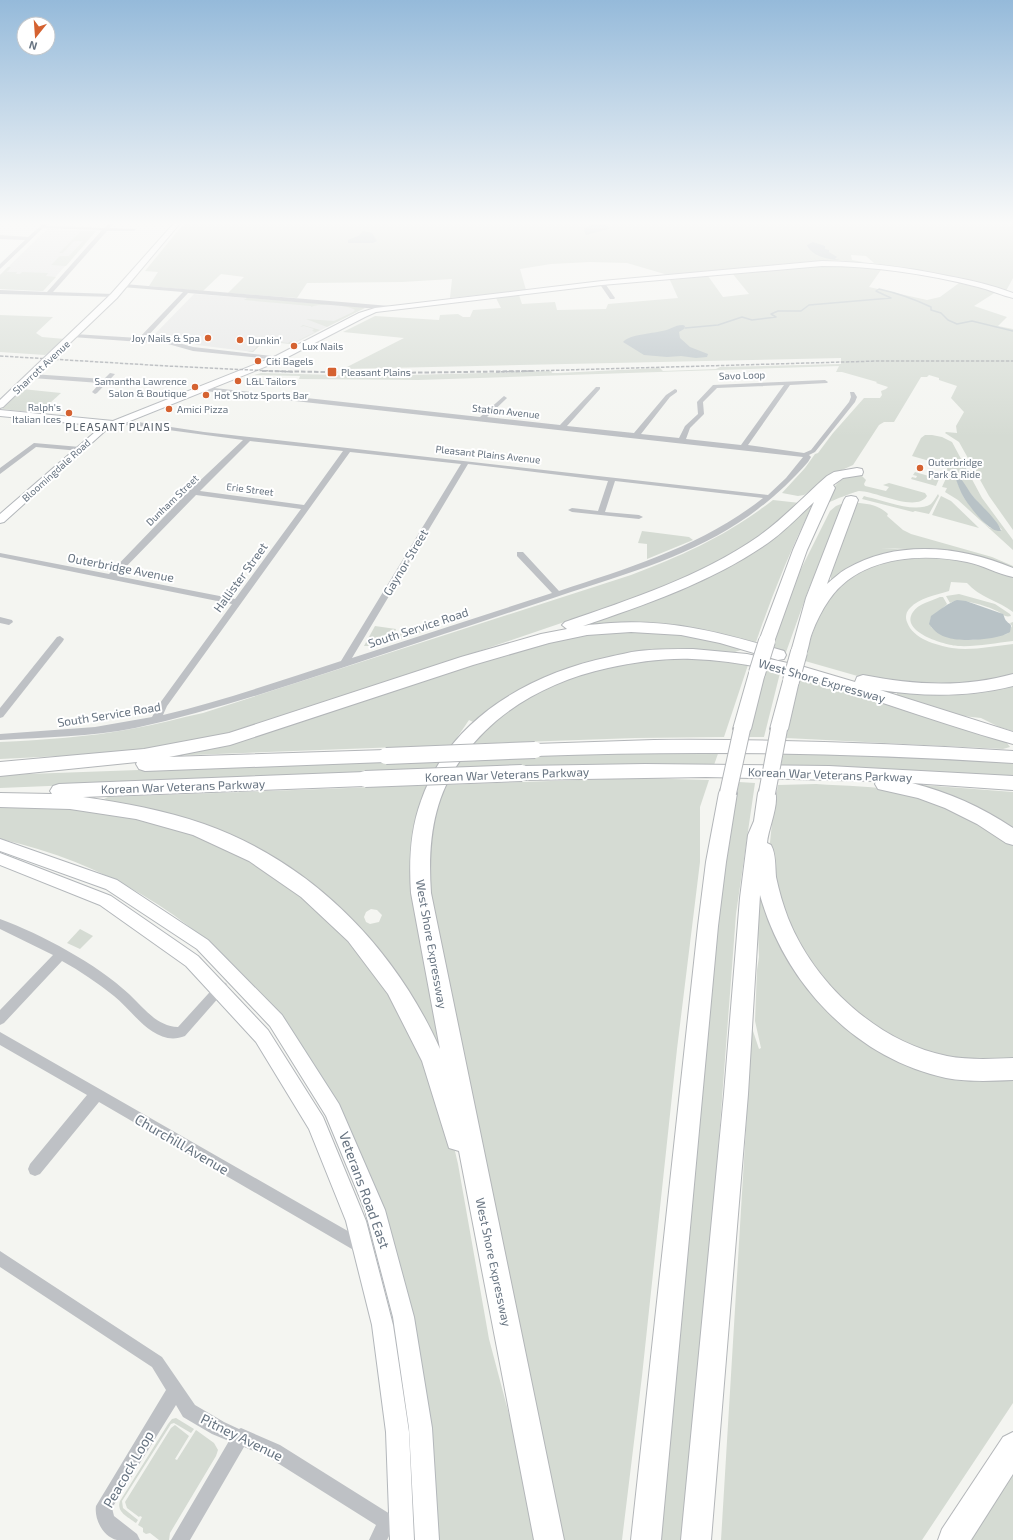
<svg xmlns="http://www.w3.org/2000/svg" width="1013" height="1540" font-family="'Exo 2',sans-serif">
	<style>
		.built { fill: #e5e6e5 }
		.green { fill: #d5dbd3; fill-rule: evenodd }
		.water { fill: #b8c2c6 }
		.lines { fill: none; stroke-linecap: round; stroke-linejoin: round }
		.stream { stroke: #b8c2c6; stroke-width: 1.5 }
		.secondary-casing { stroke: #b3b7bb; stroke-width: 2 }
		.highway-casing { stroke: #b3b6b9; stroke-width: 2 }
		.street { fill: #bec1c5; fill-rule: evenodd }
		.secondary { fill: #fff; fill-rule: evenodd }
		.highway { fill: #fff; fill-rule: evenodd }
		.rail-far1 { stroke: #a2a6ab; stroke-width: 1.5; stroke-dasharray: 3.5 1.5; stroke-linecap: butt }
		.rail { stroke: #a2a6ab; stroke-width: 2; stroke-dasharray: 4.5 2; stroke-linecap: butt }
		.highway-bridge-casing { stroke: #b3b6b9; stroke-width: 18; stroke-linecap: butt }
		.highway-bridge { stroke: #fff; stroke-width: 16 }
		.poi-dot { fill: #d56231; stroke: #fff; stroke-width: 1.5 }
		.labels { text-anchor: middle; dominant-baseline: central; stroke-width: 4; stroke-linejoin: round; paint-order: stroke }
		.far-poi-label { font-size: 10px; fill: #667380; stroke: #fff; text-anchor: start }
		.far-street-label { font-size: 10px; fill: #667380; stroke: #fff }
		.far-neighbourhood-label { font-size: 11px; letter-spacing: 1px; fill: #535c66; stroke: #fff }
		.street-label { font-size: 12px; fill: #667380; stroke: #fff }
		.near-street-label { font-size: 14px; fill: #667380; stroke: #fff }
	</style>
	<rect width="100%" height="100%" fill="#f4f5f1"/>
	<g class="built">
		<path d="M47 229 96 231 43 291 0 289V275Z"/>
		<path d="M194 294 363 307 364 308 294 344 269 342 267 344H261L253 352 197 345 194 344 196 341 152 337Z"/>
	</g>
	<g class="green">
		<path d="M185 222H1013V278L1006 291 932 274 874 263 866 256 851 255 852 260 863 262 789 264 668 275 627 263 590 262 551 264 520 269 526 290 450 298 452 279 402 282 307 283 297 298 228 293 244 277 221 274 203 291 149 286 158 272 145 271Z"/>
		<path d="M81 231H96L66 266 51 265 60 256H69L82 242 83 241H74L63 253H59Z"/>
		<path d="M824 266 883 267 869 287 927 300 940 297 959 283 996 292 974 306 1007 317 998 326 1013 329V530L989 496 959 442 945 433 946 432 957 433 956 426 964 412 951 398 957 386 939 380V378L929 375 927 377H921L894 422H884L879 425 853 465 831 475 804 495 798 496 782 493 805 468 815 454 818 453 833 433 864 398H880L882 395 881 391 886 389 888 387 876 383 877 382 842 372H836L839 366 418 380 299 379 300 376 254 375 261 373 375 376 551 371 552 373H558L660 368 663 371 716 369 720 367 841 364V358L343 369 404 338 343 332 375 316 439 320 440 315 458 314 463 317H470L473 310 501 308 496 298 519 295 522 304 555 302 557 310 606 309 608 304 678 298 670 280 708 276 723 297 749 294 732 273Z"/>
		<path d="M8 267H11L7 272H17L16 274H20L22 272 48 273 46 276 56 277 43 291 0 289V275Z"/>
		<path d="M247 298 363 307 365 308 327 327 306 319 334 321 353 312 355 310C347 305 320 303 311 307V306L244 300Z"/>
		<path d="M0 315 53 317 36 333 42 337 65 339 45 355 0 352Z"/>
		<path d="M303 325 320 330 292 344 269 342 267 344H261L253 352 247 351H253L259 344 256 343 270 339V341L288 343 291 341 295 342 315 332 312 331 314 329 304 326 300 327Z"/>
		<path d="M22 389 61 393 39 413 2 409Z"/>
		<path d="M925 435H932L942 437 952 442 982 498 1013 540V550L958 500 945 492 947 488 942 487 948 474 947 468 940 464 912 456 921 438ZM954 474 958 476 970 493 1002 530 990 528 985 524 964 498Z"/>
		<path d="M915 472 939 479 936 486 911 479 912 477 916 478 917 476 913 475Z"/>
		<path d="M853 476H862L866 480 864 484 865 486 886 491 889 487 883 485 889 483 925 493 927 496C916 513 876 491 859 491 854 492 831 501 828 503 832 489 837 478 853 476Z"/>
		<path d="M938 494 939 496 929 514 915 511 913 512 862 499 864 496 867 497C883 500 915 514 931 504 934 501 936 497 938 494Z"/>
		<path d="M941 496 951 501 979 528 932 515Z"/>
		<path d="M773 500 800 503 755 540 716 564 667 587 400 678 226 735 142 750 81 755 0 759V742C44 740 88 737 131 729 155 725 179 718 203 713L631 575C684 555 728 535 773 500Z"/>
		<path d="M856 503C868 503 880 506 888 514L887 516 903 530 911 534 992 557 1013 566V570L930 550 881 548 909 550 831 582V571Z"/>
		<path d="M841 504 845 505 809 588 785 655 772 650 796 579 830 511 836 506Z"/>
		<path d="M808 505 812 506C790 551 771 597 755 645L691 629 561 630 640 604 695 582Z"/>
		<path d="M642 531 689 537 693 540 647 559V544L638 543Z"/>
		<path d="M914 556 964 559 1013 577V612C999 601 979 597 967 583L951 582 949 591C936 595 919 598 910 608 906 612 905 617 907 622 913 639 936 645 952 648 972 651 993 646 1013 644V675L1001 679 936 686 861 677 805 661C814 623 828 584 867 568 882 562 898 560 914 556Z"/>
		<path d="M959 594 995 604 1010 614 1011 616C1004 618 1002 613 997 611 987 606 960 597 950 603L946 596Z"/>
		<path d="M940 597H943L947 604C941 612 924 616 932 628L972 640 1007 634 1012 626 1010 623 1013 622V641C995 643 976 647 958 646 945 645 899 632 913 612 918 604 931 601 940 597Z"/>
		<path d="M442 623 440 626 372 648V646H364L375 626 396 629 394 634 414 632Z"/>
		<path d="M630 630 702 636 741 650 735 652C715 652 694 649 674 650 598 653 532 673 475 723L469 720 452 745 166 756 349 702 563 637Z"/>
		<path d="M666 657 749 662 724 737 635 738 468 744 527 695 593 668Z"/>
		<path d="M767 666 781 669 764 737H749Z"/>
		<path d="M801 675 1000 740 1007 743 1010 747 1003 749 786 738Z"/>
		<path d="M1013 683V731L999 727 981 718 963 716 897 695V691Z"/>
		<path d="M720 748 714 765 662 764 450 770 457 758Z"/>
		<path d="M784 752H825L1013 762V779L834 767 781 765Z"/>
		<path d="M444 759 437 770 0 788V775Z"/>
		<path d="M636 778 709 780 700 807V862L677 1049 642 1376 622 1540H560L524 1372 425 863 442 785Z"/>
		<path d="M739 782 755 783 736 914 711 1244 685 1540H659L715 950 723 884Z"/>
		<path d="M816 784C845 786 876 786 904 792 943 801 981 823 1013 846V1059L956 1060 902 1044 852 1013 814 970 785 918 769 852 773 813 778 785Z"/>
		<path d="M910 784 1013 792V833Z"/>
		<path d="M429 785 417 819 446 1062 418 1018 277 863 104 799 108 797ZM371 909 377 910 382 915 379 922 370 924 366 922 364 917 366 912Z"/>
		<path d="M0 806 71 809 167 823 271 869 343 929 406 1016 451 1134 458 1164 489 1339 528 1486 539 1540H436C430 1485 423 1430 417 1375 414 1349 412 1321 407 1295 401 1264 391 1234 380 1204 317 1024 193 882 0 839Z"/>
		<path d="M760 894 770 914 870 1040 1013 1074V1403L922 1540H721L752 1028 759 1049 761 1048 755 1021 757 970 759 957 758 933Z"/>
		<path d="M80 929 93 936 80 949 67 943Z"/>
		<path d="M176 1418 194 1429 191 1433 174 1423 171 1424 122 1501 123 1508 138 1520 136 1523C128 1517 116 1512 120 1501L168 1424 172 1419Z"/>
		<path d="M175 1425 189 1436 175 1459 177 1460 196 1430 214 1443 218 1450 216 1456 170 1533 169 1540H159L150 1533 146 1534 143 1532V1528L138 1525 142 1517 140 1516 139 1517 127 1508 125 1502 171 1428Z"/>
		<path d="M1013 1468V1540H967Z"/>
	</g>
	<g class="water">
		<path d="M602 222 610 228 609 229 586 235 584 231 585 227Z"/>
		<path d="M363 231 372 233 377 241 373 243H348V240L358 236Z"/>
		<path d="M813 242 825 246V249L829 250V252L837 257 835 259 840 260C829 260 811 256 807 245Z"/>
		<path d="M683 325 685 326 684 329 679 332 680 338 690 347 708 354 707 357 696 358 681 356 667 357 644 355 623 342C631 334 650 334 662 331 670 330 674 325 683 325Z"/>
		<path d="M954 474C961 475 967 489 972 495 979 504 999 521 1001 531 989 533 971 508 964 498 960 491 957 482 954 474Z"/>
		<path d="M957 600 966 601 1003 614C1004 615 1004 617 1005 619 1009 626 1013 621 1010 632 999 640 961 642 949 638 940 636 934 631 929 624L931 616C938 611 950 602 957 600Z"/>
	</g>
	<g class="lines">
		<path class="stream" d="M685 328 718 325 742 317 752 320 776 317 771 314 778 311H801L809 305 891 298 876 291 879 289C897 293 914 299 931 307V310L941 313 948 320 957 324 972 321 1013 331"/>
		<g class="secondary-casing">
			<g id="secondary">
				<path d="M175 222H181L117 298 3 407 0 408V400L111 294Z"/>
				<path d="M822 261C865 262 906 267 948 276 970 280 992 285 1013 293V298C1001 295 990 290 978 287 927 274 875 266 822 266L602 285 376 312 365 317 282 360 105 431 4 522 0 523V514L102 426 0 416V410L113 421 276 356 359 313 375 308 602 281Z"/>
				<path d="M0 839 117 880 208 940 282 1015 339 1104 385 1210 414 1317 432 1428 439 1540H415L409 1428 393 1317 365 1210 326 1116 270 1026 197 949 106 889 0 851Z"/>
				<path d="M0 853 111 896 198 956 268 1030 323 1117 366 1221 393 1325 409 1432 414 1540H390L386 1432 372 1325 346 1221 309 1129 256 1042 186 966 100 905 0 865Z"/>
			</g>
		</g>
		<g class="highway-casing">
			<g id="highway">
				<path d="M857 468 862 469 863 472 862 475 843 478 833 485 835 488 807 550 773 645 767 646 761 645 759 641 793 550 814 502C799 516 785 531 768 543 712 582 647 604 583 626 592 624 602 624 611 623 674 619 725 634 784 651L786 655 784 659 778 660 720 643 681 635 631 632 587 635 549 643 473 665 230 745 169 757 386 750 392 751 395 756 392 761 386 762 145 771 139 769 136 764 137 762 0 776V762L144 749 229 733 461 657 541 634 567 629 562 625 565 622C631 599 700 577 759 536 783 519 804 496 827 476L834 472Z"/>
				<path d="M851 496 856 497 858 500 827 584C833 579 839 573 846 569 897 539 961 546 1013 568V577C997 574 983 565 967 562 920 552 858 557 829 600 822 610 816 622 812 633 809 640 809 649 805 656L799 657 793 656 791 652 806 598 844 500 846 497Z"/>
				<path d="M693 649 747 654 801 666 855 682 857 677 863 675C914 685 963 688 1013 674V686C969 697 925 697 880 690L1013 732V744C970 732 928 718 886 704 824 683 759 661 692 659 664 658 636 662 608 668 567 677 528 694 496 721 440 770 426 821 431 893L564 1540H534L459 1151 449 1148 422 1061 388 994 348 941 301 897 249 861 193 835 136 819 70 809 0 807V793L52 794 50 791 53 786 59 784 365 772 371 774 374 779 371 784 365 786 83 797C124 803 164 810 204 824 311 862 394 946 440 1049L411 893C409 862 410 831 421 801 449 719 529 674 609 657 619 655 629 652 639 651 656 649 675 649 693 649Z"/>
				<path d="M757 668 763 669 765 673 751 729 748 733 742 735 736 733 733 729 749 673 751 669Z"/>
				<path d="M791 675 797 677 799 681 788 729 785 733 779 735 773 733 770 729 783 681 785 677Z"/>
				<path d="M654 740C774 739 893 743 1013 751V763C854 753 695 750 535 756L529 754 526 750 529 746 535 744Z"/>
				<path d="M645 764 829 766 1013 776V790L912 783C948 792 982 807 1013 828V845L1006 843 977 824 945 808 918 798 878 789 875 784 876 781 706 777 522 780 516 778 513 773 516 768 522 766Z"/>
				<path d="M728 786 735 788 737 793 726 862 718 926 661 1540H631L698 926 706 862 719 793 721 788Z"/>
				<path d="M767 786 774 788C781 802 768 828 767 843L771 845C776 854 775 866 776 877 779 891 783 905 788 918 814 983 877 1042 947 1056 968 1060 991 1059 1013 1058V1080C991 1081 968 1082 946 1078 855 1058 785 984 760 895L748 1094 711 1540H681L724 1094 740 898 748 835 754 821 758 793 760 788Z"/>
				<path d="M1013 1432V1474L971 1540H938L942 1529 1003 1437Z"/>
			</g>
		</g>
		<g class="street">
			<path d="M45 222 48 223 46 226 104 228 110 222H114L110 228 136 229 134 231H107L53 292 114 294 117 296 116 297 0 294V290L47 292 102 230 43 228 0 269V264L25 240 0 239V235L28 237Z"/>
			<path d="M600 282H604L615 298 614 299H610L599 283Z"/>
			<path d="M124 284 390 306 393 308 390 310 188 293 145 339 168 340 193 347 281 357V359L279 360 193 351 168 344 72 337V335L74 334 139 338 183 292 122 287 121 286Z"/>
			<path d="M110 373 115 374 97 393 95 394 92 392 100 383 32 378 29 376 32 374 104 379Z"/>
			<path d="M825 380 828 382 827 383 790 385 748 445 804 453 811 450 849 402 851 397 850 392H854L857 397 855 402 815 452 809 455 811 457 808 462C741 539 665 562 571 592 523 608 472 625 423 641 327 672 232 707 135 728 91 737 44 737 0 740V734L95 727 152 717 160 703 232 604 0 557V553L109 574 190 490 243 440 131 425 115 426 113 425V423L131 421 204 432 768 495 786 478 803 457 205 391 202 389 205 387 480 417 504 396 507 398 506 399 487 417 560 425 596 387H600V389L567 426 634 433 666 395 675 389 677 390V392L670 397 641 434 679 438 685 426 698 414 697 402 713 385ZM784 385 741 445 686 439 690 428 704 414 703 402 717 388ZM250 441 343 451 304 505 200 491ZM350 452 461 464 341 661C282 680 223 701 163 715L167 706ZM468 464 608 481 598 511 572 508 568 510 572 512 639 519 643 517 639 515 605 512 615 481 763 498C702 546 631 567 559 591L523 552H517V556L552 593 352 658ZM196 495 301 509 235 599 117 576Z"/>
			<path d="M34 443 80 447 83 449 80 451 36 447 0 474V468Z"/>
			<path d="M0 617 12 620 13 622 9 625 0 623Z"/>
			<path d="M60 636 64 639 63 641 3 717 0 718V708L57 637Z"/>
			<path d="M0 919C41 934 97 964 129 994 144 1008 156 1026 178 1027L218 983 222 982 226 983 228 987 185 1036C155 1048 134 1012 114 996 98 983 80 971 62 961L4 1023 0 1025V1010L53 955 0 929Z"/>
			<path d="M0 1032 367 1242 369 1247 367 1252 362 1254 357 1252 99 1102 40 1174 35 1176 30 1174 28 1169 30 1164 87 1095 0 1045Z"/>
			<path d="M0 1251 162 1357 195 1405 224 1422 239 1429 241 1428 280 1445 406 1524 409 1530 406 1536 400 1539 390 1534 387 1540H369L376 1525 268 1457 244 1447 190 1540H171L229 1441 212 1434 183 1417 176 1405 112 1508 114 1516 137 1534 140 1540C133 1540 123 1540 117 1540 103 1537 94 1519 96 1506L166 1390 152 1367 0 1267Z"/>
		</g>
		<use href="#secondary" class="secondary"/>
		<use href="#highway" class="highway"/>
		<g class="rail-far1">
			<path d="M0 356 167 366 293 372"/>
			<path d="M496 372 878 361H1013"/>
		</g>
		<path class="rail" d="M262 371 388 373 533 371"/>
		<g class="highway-bridge-casing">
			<g id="highway-bridge">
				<path d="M757 673 767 641"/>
				<path d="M791 681 799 652"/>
				<path d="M386 756 535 750"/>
				<path d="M365 779 522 773"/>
				<path d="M728 793 742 729"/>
				<path d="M767 793 779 729"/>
			</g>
		</g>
		<use href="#highway-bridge" class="highway-bridge"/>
	</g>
	<linearGradient id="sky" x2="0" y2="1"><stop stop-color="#95bada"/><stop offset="0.51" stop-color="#fafaf9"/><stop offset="1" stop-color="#fafaf9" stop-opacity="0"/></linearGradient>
	<rect width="1013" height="437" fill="url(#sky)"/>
	<g class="poi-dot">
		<circle cx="208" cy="338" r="4"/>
		<circle cx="240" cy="340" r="4"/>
		<circle cx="294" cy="346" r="4"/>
		<circle cx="258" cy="361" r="4"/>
		<rect x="327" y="367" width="10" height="10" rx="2"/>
		<circle cx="238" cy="381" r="4"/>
		<circle cx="195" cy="387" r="4"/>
		<circle cx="206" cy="395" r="4"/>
		<circle cx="169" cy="409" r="4"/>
		<circle cx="69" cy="413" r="4"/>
		<circle cx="920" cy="468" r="4"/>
	</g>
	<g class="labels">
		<g class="far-poi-label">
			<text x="200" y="338" text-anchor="end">Joy Nails &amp; Spa</text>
			<text x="248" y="340">Dunkin'</text>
			<text x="302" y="346">Lux Nails</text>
			<text x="266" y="361">Citi Bagels</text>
			<text x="341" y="372">Pleasant Plains</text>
			<text x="187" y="381" text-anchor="end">Samantha Lawrence<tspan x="187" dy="12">Salon &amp; Boutique</tspan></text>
			<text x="246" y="381">L&amp;L Tailors</text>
			<text x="214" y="395">Hot Shotz Sports Bar</text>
			<text x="61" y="407" text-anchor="end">Ralph's<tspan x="61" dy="12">Italian Ices</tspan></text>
			<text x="177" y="409">Amici Pizza</text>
			<text x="928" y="462">Outerbridge<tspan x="928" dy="12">Park &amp; Ride</tspan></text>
		</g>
		<g class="far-street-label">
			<text transform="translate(41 367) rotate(-43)">Sharrott Avenue</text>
			<text transform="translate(742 375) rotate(-2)">Savo Loop</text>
			<text transform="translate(506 411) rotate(6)">Station Avenue</text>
			<text transform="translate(488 454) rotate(6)">Pleasant Plains Avenue</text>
			<text transform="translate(56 470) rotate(-42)">Bloomingdale Road</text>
			<text transform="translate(250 489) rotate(7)">Erie Street</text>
			<text transform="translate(172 500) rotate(-44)">Dunham Street</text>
		</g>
		<g class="far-neighbourhood-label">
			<text x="118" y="426">PLEASANT PLAINS</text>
		</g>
		<g class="street-label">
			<text transform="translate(405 562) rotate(-59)">Gaynor Street</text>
			<text transform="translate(121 567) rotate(11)">Outerbridge Avenue</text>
			<text transform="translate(240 577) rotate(-54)">Hallister Street</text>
			<text transform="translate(418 627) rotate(-18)">South Service Road</text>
			<text transform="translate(822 680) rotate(16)">West Shore Expressway</text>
			<text transform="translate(109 714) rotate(-9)">South Service Road</text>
			<text transform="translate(507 774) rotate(-2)">Korean War Veterans Parkway</text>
			<text transform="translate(830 774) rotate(2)">Korean War Veterans Parkway</text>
			<text transform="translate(183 786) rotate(-2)">Korean War Veterans Parkway</text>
			<text transform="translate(432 944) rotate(80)">West Shore Expressway</text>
			<text transform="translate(494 1262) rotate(78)">West Shore Expressway</text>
		</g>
		<g class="near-street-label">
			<text transform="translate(182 1144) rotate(30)">Churchill Avenue</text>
			<text transform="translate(365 1190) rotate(70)">Veterans Road East</text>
			<text transform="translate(242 1437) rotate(26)">Pitney Avenue</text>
			<text transform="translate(128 1469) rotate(-60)">Peacock Loop</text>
		</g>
	</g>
	<g transform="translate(36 36) rotate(197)"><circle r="19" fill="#ffffff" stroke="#c2c7cc"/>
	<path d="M0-3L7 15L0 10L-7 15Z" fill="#d56231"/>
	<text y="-6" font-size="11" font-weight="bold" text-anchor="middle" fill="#667380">N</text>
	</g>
</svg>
